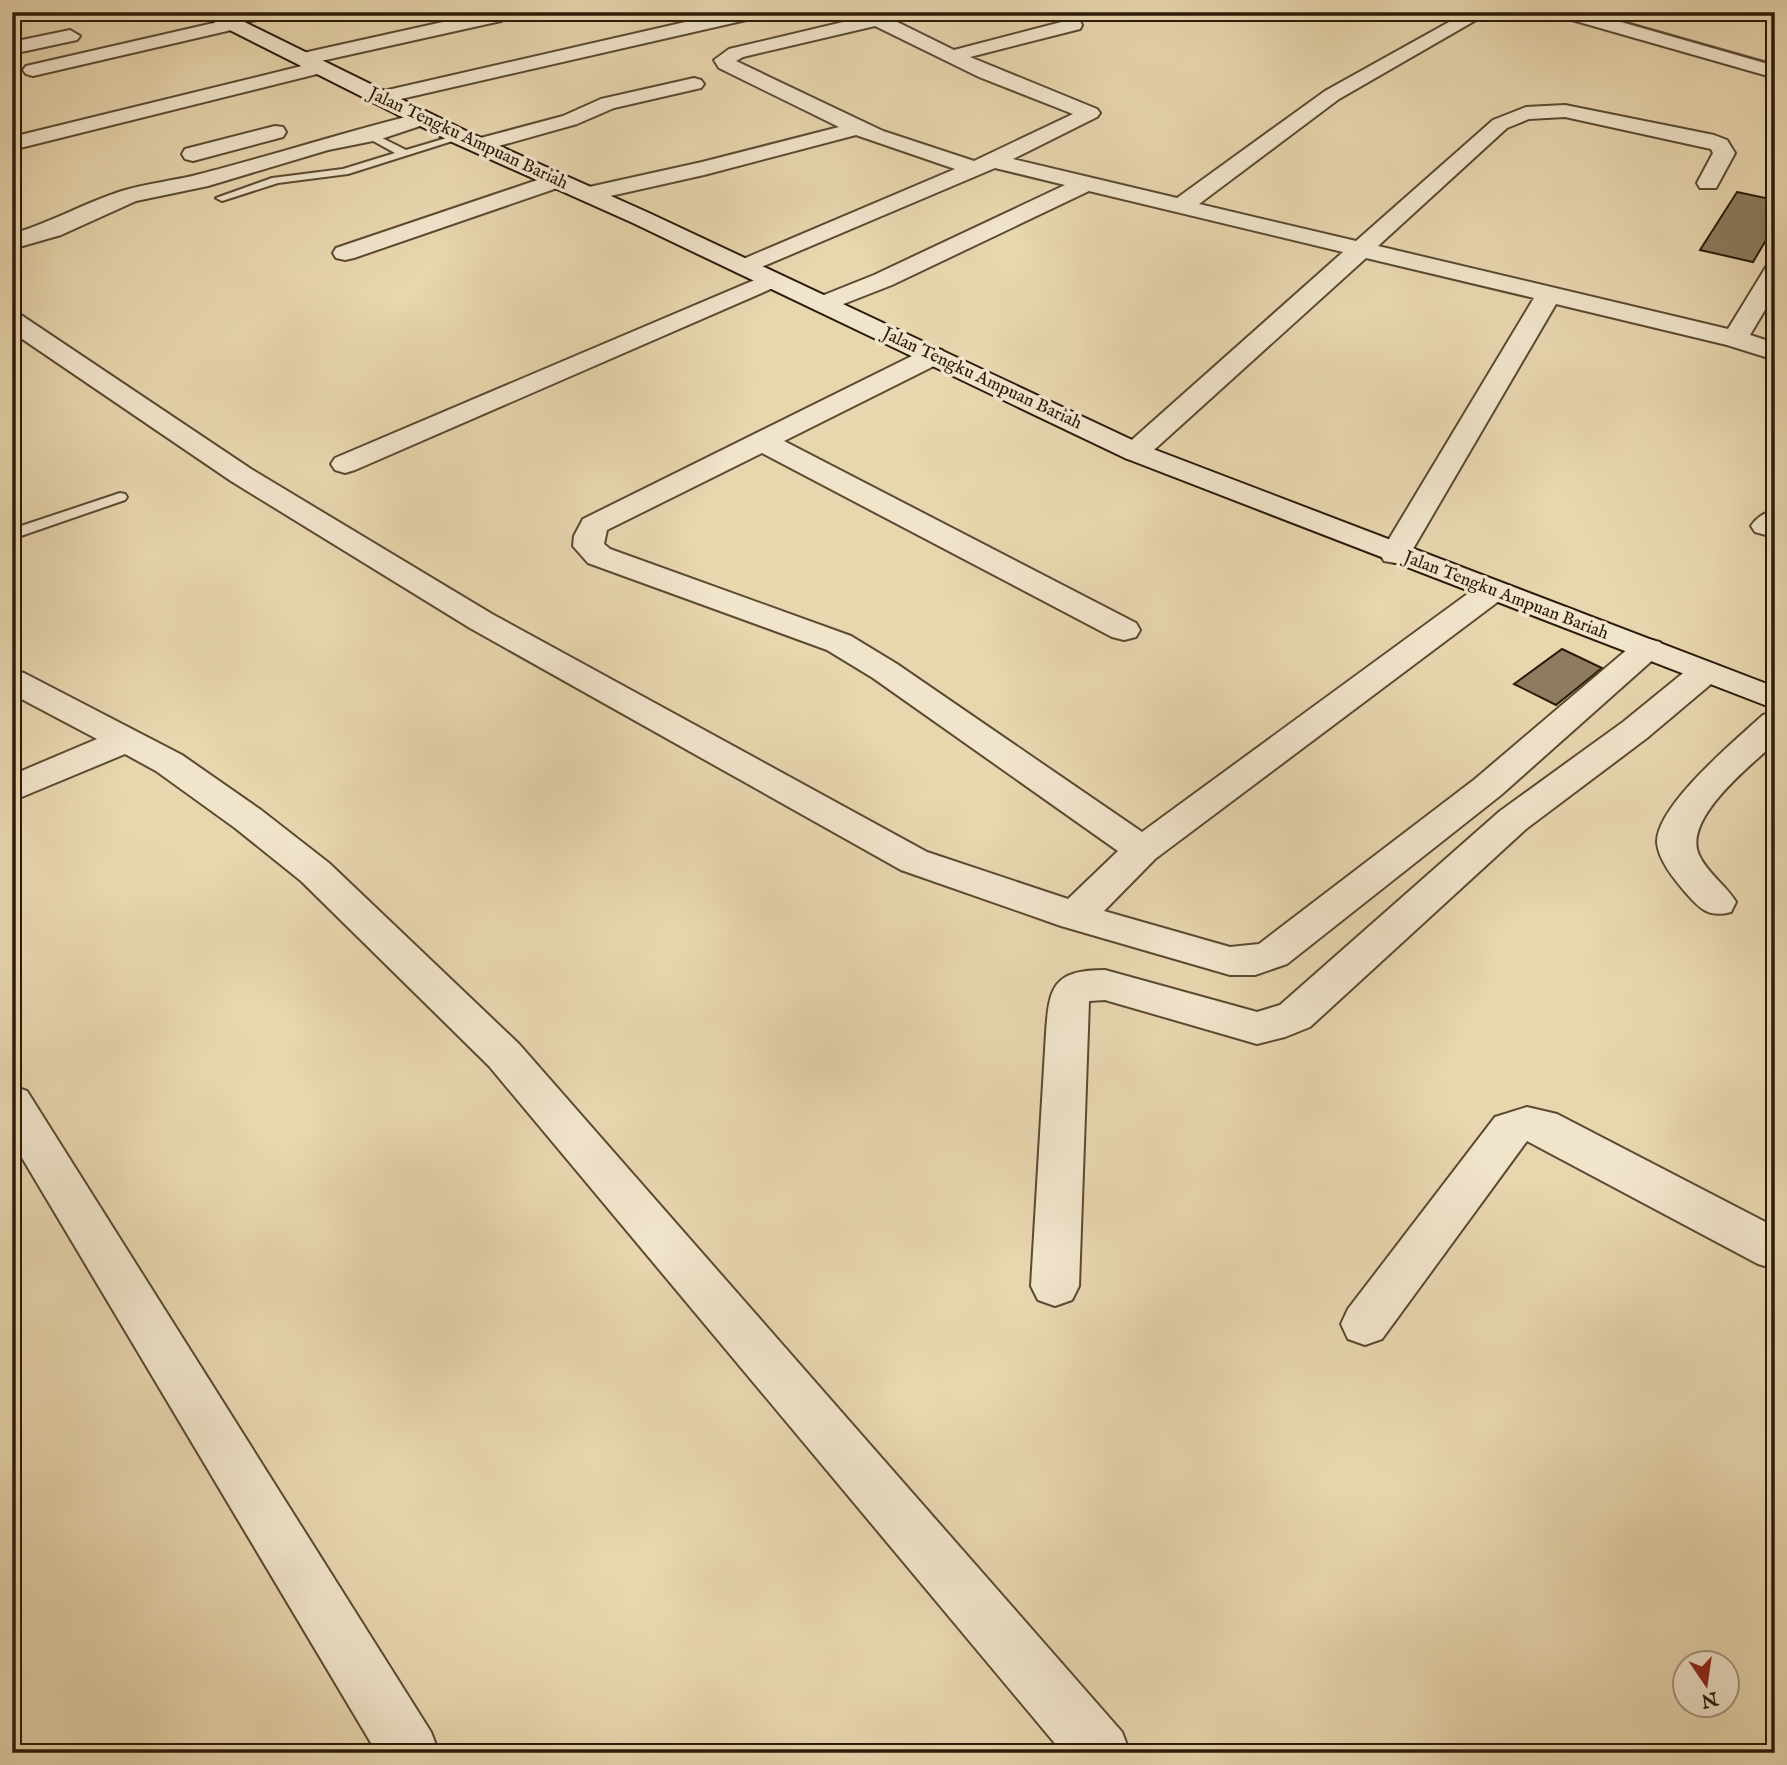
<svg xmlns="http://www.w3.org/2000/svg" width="1787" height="1765" font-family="'IM FELL English',serif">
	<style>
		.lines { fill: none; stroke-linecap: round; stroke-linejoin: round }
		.stream { fill: #76654b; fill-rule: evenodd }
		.building { fill: #8d7c5f; stroke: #2b1b09; stroke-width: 2 }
		.service-casing { stroke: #5a4a32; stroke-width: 4 }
		.minor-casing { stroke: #5a4a32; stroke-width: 4 }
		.secondary-casing { stroke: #2b1b09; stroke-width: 4 }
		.service { fill: #f0e4cb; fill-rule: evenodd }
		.minor { fill: #f0e4cb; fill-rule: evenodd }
		.secondary { fill: #f0e4cb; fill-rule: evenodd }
		.labels { text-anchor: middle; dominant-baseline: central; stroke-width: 7; stroke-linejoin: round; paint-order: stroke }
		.far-street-label { font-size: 18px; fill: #2b1b09; stroke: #f0e4cb }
	</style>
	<rect width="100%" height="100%" fill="#e8d6af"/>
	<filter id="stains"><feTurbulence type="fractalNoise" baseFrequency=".00286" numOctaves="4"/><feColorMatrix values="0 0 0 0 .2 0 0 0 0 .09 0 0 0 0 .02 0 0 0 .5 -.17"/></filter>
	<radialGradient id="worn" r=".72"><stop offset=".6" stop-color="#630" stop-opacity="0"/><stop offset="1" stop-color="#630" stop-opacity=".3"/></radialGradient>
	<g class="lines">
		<path class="stream" d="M1587 12H1595L1775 63V67Z"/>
	</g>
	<g class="building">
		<path d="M1737 192 1775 200V225L1753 262 1700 250Z"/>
		<path d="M1562 649 1602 668 1556 705 1514 684Z"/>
	</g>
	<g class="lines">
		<g class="service-casing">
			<g id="service">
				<path d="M370 132 406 150 460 134 465 137 348 174 278 183 222 201 216 198 272 178 343 169 395 153 366 137V133Z"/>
				<path d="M120 493 125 494 127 497 125 500 12 539V529Z"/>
			</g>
		</g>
		<g class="minor-casing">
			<g id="minor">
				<path d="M241 12H277L275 16 242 23 240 28 33 76 26 74 23 70 26 66 218 22 220 17Z"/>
				<path d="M488 12H508L510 15 501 21 303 65 293 59 303 53Z"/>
				<path d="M729 12H764L755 18 379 104 372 102 369 98 372 94 379 92Z"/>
				<path d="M853 12H877L954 50 1073 19 1080 21 1082 25 1080 29 970 57 1097 109 1100 113 1097 117 1013 159 1177 198 1325 91 1467 12H1490L1339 99 1199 204 1356 241 1493 120 1526 107 1565 105 1714 135 1727 140 1735 153 1716 188H1700L1697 183 1713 153 1711 149 1565 117 1529 119 1507 128 1378 246 1728 329 1766 267 1775 265V293L1750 335 1775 343V360L1727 345 1556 304 1410 554 1406 561 1395 563 1384 561 1380 554 1534 298 1366 258 1145 458 1135 461 1125 458 1121 452 1125 446 1343 252 1089 191 892 285 823 312 814 309 810 304 814 299 874 275 1065 185 995 168 745 274 736 272 733 267 736 262 955 169 856 135 704 175 588 201 580 199 577 194 580 189 702 162 839 127 719 68 714 60 729 49 860 18ZM875 26 979 77 1073 114 974 161 883 131 736 61 743 57Z"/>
				<path d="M1556 12H1586L1775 66V78L1558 16Z"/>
				<path d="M70 30 80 36 77 40 12 54V42Z"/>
				<path d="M318 62 325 64 328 68 325 72 12 150V137Z"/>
				<path d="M694 78 701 80 704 84 701 88 614 108 577 124 481 151 473 150 470 145 473 140 563 116 601 99Z"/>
				<path d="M422 113 429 115 432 119 429 123 378 140 328 150 208 186 136 201 61 235 12 249V234C50 223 84 203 122 191 147 183 174 181 200 174 274 155 347 131 422 113Z"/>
				<path d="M275 126 283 127 286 132 283 137 193 161 185 159 182 154 185 149Z"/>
				<path d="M558 173 566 175 569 180 566 185 354 258 345 260 336 258 333 253 336 248Z"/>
				<path d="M771 273 780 275 783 280 780 285 355 470 345 473 335 470 331 464 335 458Z"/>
				<path d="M12 312 21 315 251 469 492 614 927 852 1068 899 1118 851 873 678 827 650 588 563 573 546 574 536 583 519 924 350 933 348 942 350 946 356 942 362 784 441 1136 623 1140 630 1136 637 1124 640 1112 637 762 453 607 530 604 544 610 549 851 636 897 664 1142 832 1481 584 1492 581 1503 584 1508 591 1503 598 1155 859 1104 911 1230 947 1259 944 1475 779 1636 642 1648 639 1660 642 1665 649 1501 795 1287 964 1255 975H1230L1061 926 901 870 470 628 231 481 12 332Z"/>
				<path d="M1775 510V533L1766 535 1755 532 1751 526C1757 517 1764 513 1775 510Z"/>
				<path d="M1705 662 1717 665 1722 672 1717 679 1647 738 1526 829 1310 1027 1285 1037 1257 1044 1105 1000 1089 1001 1079 1286 1072 1300 1055 1306 1038 1300 1031 1286 1046 1033C1049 987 1053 970 1105 970L1257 1012 1280 1005 1500 811 1623 722 1693 665Z"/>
				<path d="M12 670 24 673 182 755 261 810 329 863 519 1044 1122 1732 1130 1753H1063L489 1066 301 881 235 828 156 771 125 754 12 801V775L97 739 12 694Z"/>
				<path d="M1775 712V743C1751 765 1682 819 1699 855 1707 873 1726 885 1736 902L1731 912C1709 918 1700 909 1686 893 1675 880 1658 860 1657 842 1657 805 1736 740 1763 715Z"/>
				<path d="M12 1086 27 1091 431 1732 439 1753H377L12 1141Z"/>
				<path d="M1527 1107 1557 1114 1775 1227V1269L1758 1264 1527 1141 1382 1339 1365 1345 1348 1339 1341 1324 1348 1309 1495 1117Z"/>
			</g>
		</g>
		<g class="secondary-casing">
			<path id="secondary" d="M200 12H224L468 132 649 213 1145 446 1775 687V709L1125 458 633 223 452 142 202 16Z"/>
		</g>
		<use href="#service" class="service"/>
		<use href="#minor" class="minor"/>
		<use href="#secondary" class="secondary"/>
	</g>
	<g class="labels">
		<g class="far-street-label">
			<text transform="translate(468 139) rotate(25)">Jalan Tengku Ampuan Bariah</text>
			<text transform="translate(982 379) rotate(25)">Jalan Tengku Ampuan Bariah</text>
			<text transform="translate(1506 596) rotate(21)">Jalan Tengku Ampuan Bariah</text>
		</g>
	</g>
	<rect width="1787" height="1765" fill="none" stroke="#e8d6af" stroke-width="42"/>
	<rect x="14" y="14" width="1759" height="1737" fill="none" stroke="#2b1b09" stroke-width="3.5"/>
	<rect x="21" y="21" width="1745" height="1723" fill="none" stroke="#2b1b09" stroke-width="2"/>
	<g transform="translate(1706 1684) rotate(167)"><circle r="33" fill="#f0e4cb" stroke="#a1947d" stroke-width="2"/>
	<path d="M0-5L12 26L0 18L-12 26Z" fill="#8f2418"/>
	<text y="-10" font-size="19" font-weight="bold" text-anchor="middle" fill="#2b1b09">N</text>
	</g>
	<rect width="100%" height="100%" filter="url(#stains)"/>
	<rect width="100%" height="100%" fill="url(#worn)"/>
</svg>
